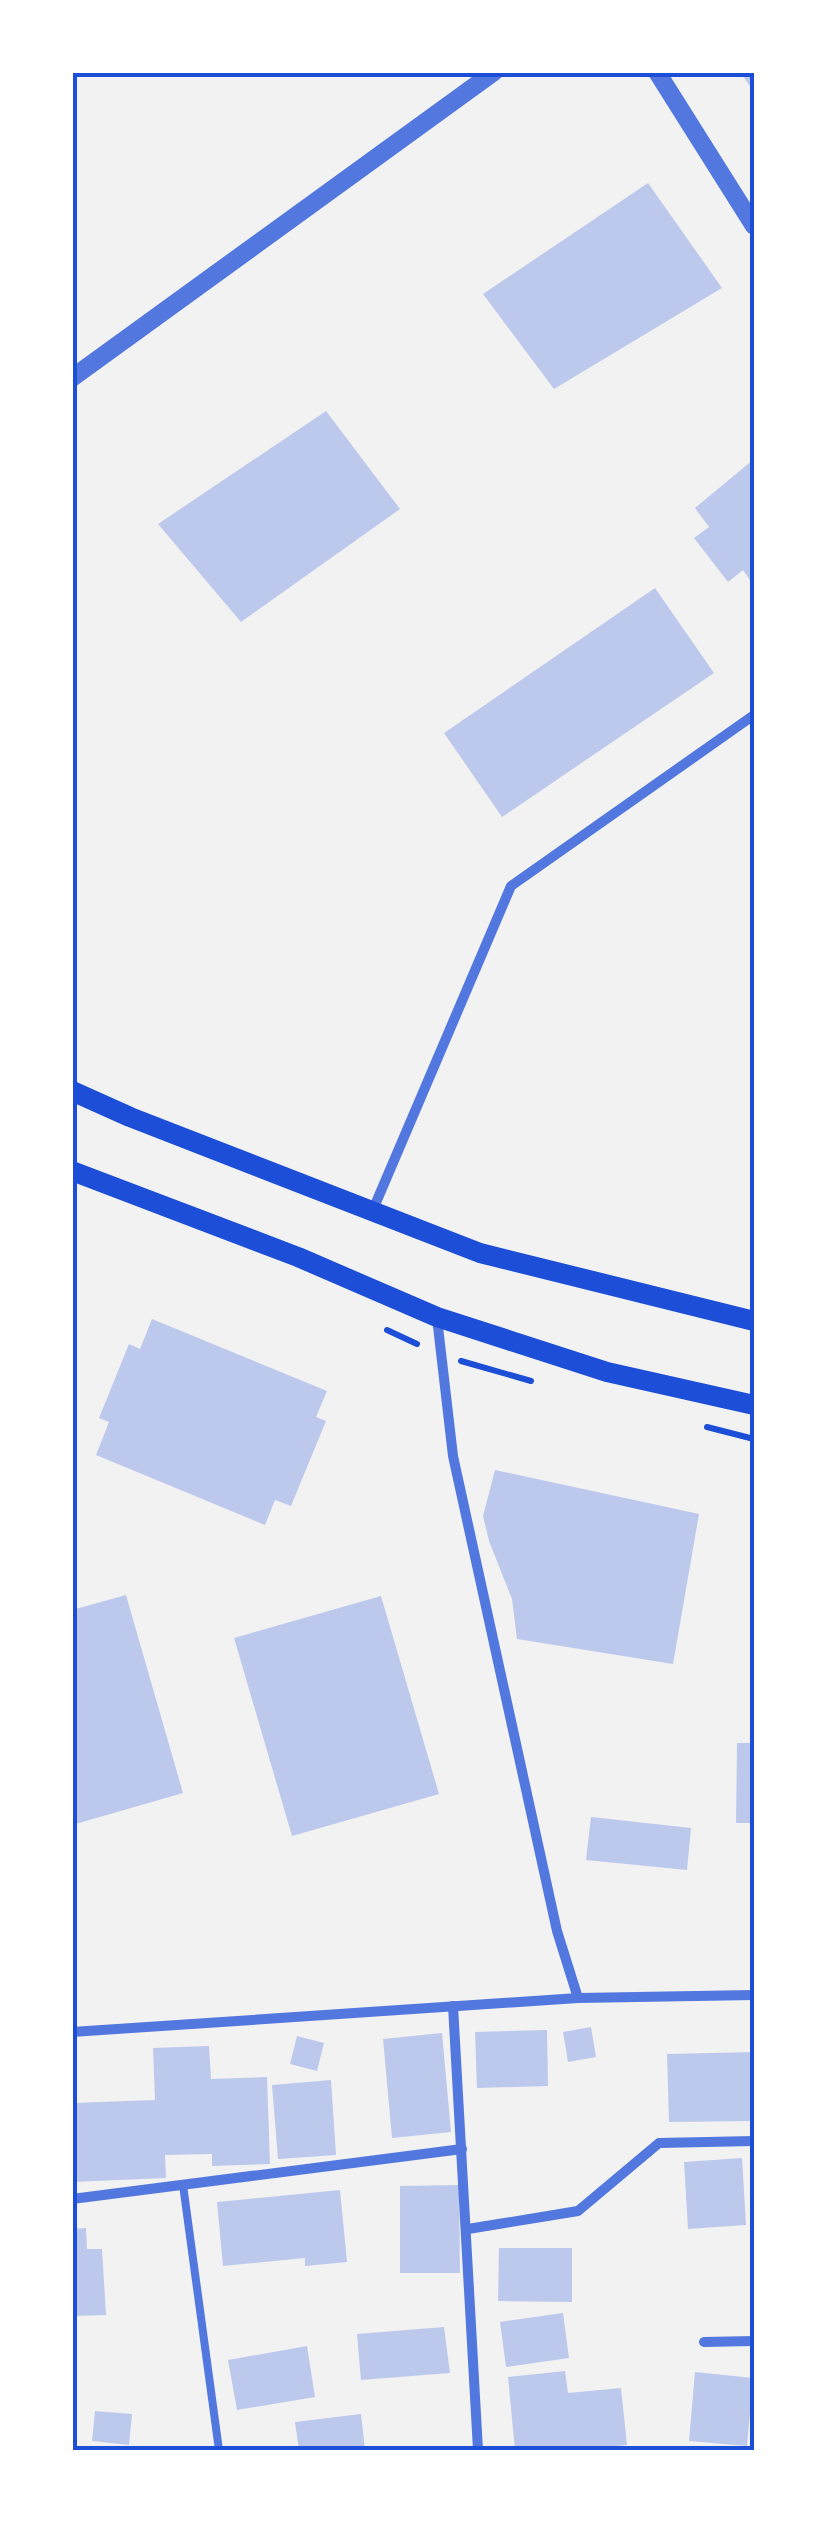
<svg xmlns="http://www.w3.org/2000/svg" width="827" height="2523" font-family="'Asap Condensed',sans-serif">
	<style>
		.building { fill: #bdc9ec }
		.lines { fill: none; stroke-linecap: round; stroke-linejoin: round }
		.path { stroke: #1d4ed8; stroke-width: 6 }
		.service { stroke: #5277de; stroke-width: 8 }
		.minor { stroke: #5277de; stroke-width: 10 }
		.tertiary { stroke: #5277de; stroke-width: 18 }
		.secondary { stroke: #1d4ed8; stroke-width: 20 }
		.neatline { fill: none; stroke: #1d4ed8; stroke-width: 4 }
	</style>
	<rect width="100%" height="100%" fill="#f2f2f2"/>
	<g class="building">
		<path d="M740 72H754V92Z"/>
		<path d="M648 183 722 288 554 389 483 294Z"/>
		<path d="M326 411 400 509 241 622 158 524Z"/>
		<path d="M754 459V586L743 570 728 582 694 538 709 527 695 508Z"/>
		<path d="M655 588 714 673 502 817 444 733Z"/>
		<path d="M152 1319 327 1391 316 1417 326 1421 291 1506 275 1500 265 1525 96 1455 109 1422 99 1418 129 1344 140 1349Z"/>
		<path d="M495 1470 699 1514 673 1664 517 1639 512 1599 489 1541 483 1516Z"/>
		<path d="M126 1595 183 1793 72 1825V1610Z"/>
		<path d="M381 1596 439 1794 292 1836 234 1638Z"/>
		<path d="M737 1743H754V1823H736Z"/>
		<path d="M591 1817 691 1828 687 1870 586 1860Z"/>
		<path d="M591 2027 596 2057 568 2062 563 2032Z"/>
		<path d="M547 2030 548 2086 477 2088 475 2032Z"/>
		<path d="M442 2033 451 2132 392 2138 383 2039Z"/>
		<path d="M297 2036 324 2043 317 2071 290 2064Z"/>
		<path d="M209 2046 211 2079 267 2077 270 2164 212 2166V2154L165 2155 166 2178 72 2182V2103L155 2100 153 2048Z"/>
		<path d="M754 2052V2121L669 2122 667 2054Z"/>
		<path d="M331 2080 336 2155 278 2159 272 2085Z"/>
		<path d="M742 2158 746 2225 688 2229 684 2162Z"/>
		<path d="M459 2185 460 2273H400V2186Z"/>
		<path d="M340 2190 347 2262 305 2266V2258L223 2266 217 2202Z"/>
		<path d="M86 2228 87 2249H102L106 2315 72 2316V2229Z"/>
		<path d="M499 2248H572V2302L498 2301Z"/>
		<path d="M563 2313 569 2358 506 2367 500 2322Z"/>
		<path d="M444 2327 450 2373 361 2380 357 2334Z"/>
		<path d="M307 2346 315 2397 237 2410 228 2360Z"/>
		<path d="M565 2371 568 2393 621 2388 627 2445 573 2450H515L508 2377Z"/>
		<path d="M695 2372 753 2378 747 2446 689 2441Z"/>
		<path d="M95 2411 132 2414 129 2445 92 2441Z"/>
		<path d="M361 2414 365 2450H299L295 2422Z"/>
	</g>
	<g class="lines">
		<g class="path">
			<path d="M387 1330 417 1344"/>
			<path d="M461 1361 531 1381"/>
			<path d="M707 1427 754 1439"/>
		</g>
		<path class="service" d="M183 2185 219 2450"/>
		<g class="minor">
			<path d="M372 1212 511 886 754 715"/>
			<path d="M437 1318 453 1456 557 1931 578 1998"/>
			<path d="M453 2006 478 2450"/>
			<path d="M72 2032 578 1998 754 1995"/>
			<path d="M72 2199 462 2149"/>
			<path d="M468 2229 578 2211 659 2143 754 2141"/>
			<path d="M704 2342 754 2341"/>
		</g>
		<g class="tertiary">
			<path d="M657 72 754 226"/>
			<path d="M72 378 494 72"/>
		</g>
		<g class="secondary">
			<path d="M72 1091 130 1117 480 1253 754 1321"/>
			<path d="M72 1171 298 1257 437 1317 607 1372 754 1405"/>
		</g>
	</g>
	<rect width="827" height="2523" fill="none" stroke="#ffffff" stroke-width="150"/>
	<rect x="75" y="75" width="677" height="2373" class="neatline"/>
</svg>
